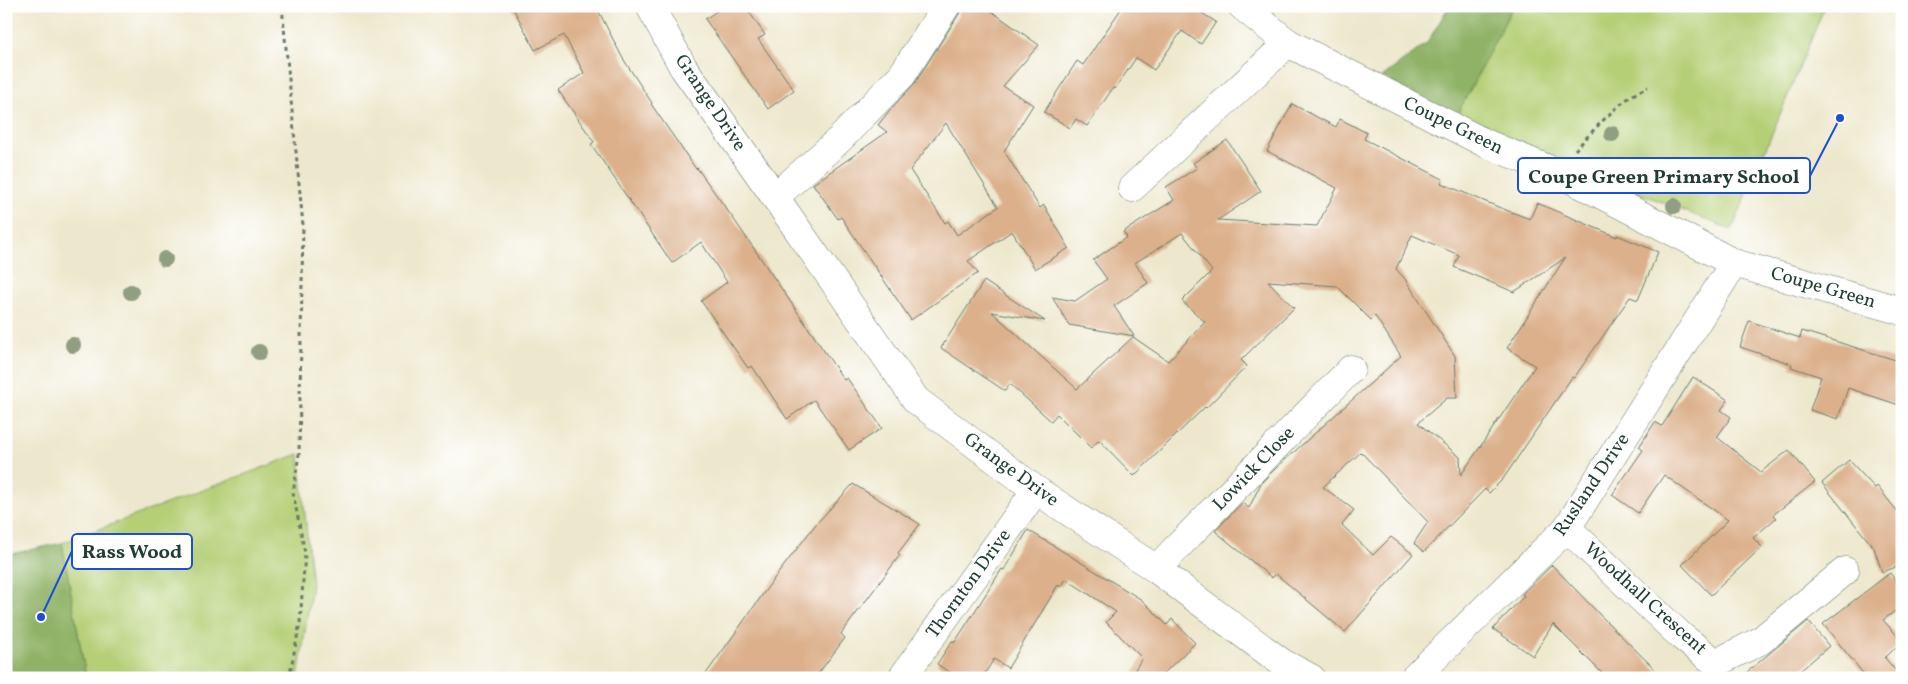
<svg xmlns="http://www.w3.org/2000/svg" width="1908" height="684" font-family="Vollkorn,serif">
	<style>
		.green { fill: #b4cf75; stroke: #6a8654 }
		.forest { fill: #8fb266; stroke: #57784d }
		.building { fill: #dcb08b; fill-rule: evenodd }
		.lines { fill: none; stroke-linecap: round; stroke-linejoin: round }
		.street-casing { stroke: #67796a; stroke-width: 29 }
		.path { stroke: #67796a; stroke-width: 3; stroke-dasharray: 4 4; stroke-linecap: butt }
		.street { stroke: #fff; stroke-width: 28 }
		.tree { fill: #909e82 }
		.labels { text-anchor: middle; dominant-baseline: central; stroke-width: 4.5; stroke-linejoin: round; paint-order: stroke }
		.street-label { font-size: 19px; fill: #1f3d34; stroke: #fff }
		.leader { fill: none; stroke: #1d4ed8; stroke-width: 2 }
		.callout-dot { fill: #1d4ed8; stroke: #fff; stroke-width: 2 }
		.callout { fill: #fff; stroke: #1d4ed8; stroke-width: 2 }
		.callout-label { font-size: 20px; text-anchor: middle; font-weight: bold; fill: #1f3d34 }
	</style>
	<rect width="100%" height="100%" fill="#fff"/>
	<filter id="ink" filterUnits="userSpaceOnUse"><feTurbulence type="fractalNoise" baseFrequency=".02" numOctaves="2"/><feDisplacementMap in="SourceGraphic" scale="10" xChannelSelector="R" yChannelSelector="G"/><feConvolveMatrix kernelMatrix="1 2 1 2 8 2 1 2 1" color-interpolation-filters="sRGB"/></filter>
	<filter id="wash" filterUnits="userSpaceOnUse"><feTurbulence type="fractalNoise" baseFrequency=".0096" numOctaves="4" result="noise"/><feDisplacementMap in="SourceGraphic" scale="20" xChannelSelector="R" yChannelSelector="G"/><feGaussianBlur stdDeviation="1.12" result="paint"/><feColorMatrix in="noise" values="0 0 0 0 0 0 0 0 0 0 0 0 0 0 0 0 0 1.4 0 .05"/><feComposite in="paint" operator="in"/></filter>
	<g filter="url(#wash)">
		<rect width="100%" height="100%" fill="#ede8cd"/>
		<g class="green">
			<path d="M1513 6H1825L1732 230 1521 146 1456 117Z"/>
			<path d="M299 454 312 585 298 678H86L62 543Z"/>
		</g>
		<g class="forest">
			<path d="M1449 6H1513L1456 117 1382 77 1427 43Z"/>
			<path d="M62 543 86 678H6V555Z"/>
		</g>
		<g id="blocks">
			<g class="building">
				<path d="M512 6H596L622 57 652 103 651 104 696 169 697 168 735 221 844 380 847 378 882 428 849 450 814 400 787 419 752 366 748 368 701 301 727 282 701 242 672 263 591 144 594 142 558 90 584 73 564 35 535 50Z"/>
				<path d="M724 6H745L765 35 758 39 794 90 768 109 705 19Z"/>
				<path d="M962 6H984L1039 45 1003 86 1033 105 1004 151 1040 208 1044 205 1069 248 1035 269 1012 231 968 261 978 273 911 320 841 217 838 219 813 184 887 132 878 125 889 111 915 83 959 14ZM946 123 998 207 957 235 948 221 945 223 910 170Z"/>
				<path d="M1123 6H1200L1197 10 1216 22 1201 44 1182 31 1154 70 1136 58 1115 89 1113 88 1087 126 1076 119 1070 128 1044 112 1077 61 1083 65Z"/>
				<path d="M1292 104 1336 127 1340 119 1367 133 1364 139 1443 179 1441 183 1498 207 1530 219 1537 203 1617 237V235L1658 252 1638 300 1630 297 1574 378 1572 377 1503 479 1489 493 1485 489 1424 552 1414 543 1428 522 1361 452 1323 487 1354 510 1342 525 1373 555 1391 537 1413 554 1345 632 1276 574 1272 578 1215 531 1242 503 1249 508 1261 483 1275 469 1401 356 1375 316 1371 320 1337 286 1268 281 1294 308 1241 360 1247 366 1206 408 1205 407 1134 476 1099 440 1091 448 1057 414 1051 421 1010 384 1005 391 941 348 984 281 1045 321 992 312 1077 389 1133 337 1168 361 1205 322 1182 301 1212 271 1182 233 1135 263 1148 283 1114 306 1134 336 1069 325 1052 297 1075 301 1107 279 1093 260 1127 237 1123 232 1174 200 1166 187 1197 168 1193 163 1227 140 1261 191 1218 220 1317 226 1337 188 1267 151ZM1412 235 1459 255 1454 267 1514 292 1565 258 1507 348 1535 366 1461 475 1460 457 1418 423 1447 398H1457L1455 356 1405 279 1396 269Z"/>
				<path d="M1749 321 1800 338 1802 331 1902 362V406L1848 388 1838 419 1810 410 1821 377 1791 367 1792 364 1740 347Z"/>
				<path d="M1693 377 1728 400 1721 410 1731 417 1717 437 1761 472 1789 450 1815 482 1773 515 1776 518 1753 538 1762 547 1711 595 1682 565 1728 520 1664 475 1638 513 1612 495 1643 450 1639 447 1655 422 1662 426Z"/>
				<path d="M1849 460 1875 488 1877 486 1902 517V565L1882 572 1874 548 1822 483Z"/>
				<path d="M853 484 920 524 898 553 900 555 841 634 845 638 815 678H703L773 580 816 524Z"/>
				<path d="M1028 530 1142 600 1167 625 1172 619 1195 643 1159 678H1130L1142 658 1106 622 1116 612 1066 579 1061 587 1058 585 1008 668 994 659 982 678H958L937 664 952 641 955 642 1002 569 1004 570Z"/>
				<path d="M1552 565 1602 617 1664 678H1607L1553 624 1533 656 1493 629 1524 596 1522 594Z"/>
				<path d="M1890 573 1902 589V606L1883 620 1902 641 1885 658 1902 678H1867L1823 624Z"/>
				<path d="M1808 621 1829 646 1792 678H1740Z"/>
			</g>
		</g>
	</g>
	<g filter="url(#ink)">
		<use href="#blocks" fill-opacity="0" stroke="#67796a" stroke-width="1"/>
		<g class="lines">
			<g class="street-casing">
				<g id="street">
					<path d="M650 6 683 67 775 197 916 400 1036 490 1156 569 1281 662 1311 678"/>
					<path d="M1242 6 1288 43 1485 143 1563 175 1734 263 1902 311"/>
					<path d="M1132 188 1288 43"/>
					<path d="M775 197 840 139 902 75 946 6"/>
					<path d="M1567 528 1681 636 1716 663 1760 641 1845 571"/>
					<path d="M1156 569 1351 369"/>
					<path d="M902 678 1036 490"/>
					<path d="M1414 678 1567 528 1734 263"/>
				</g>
			</g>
			<g class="path">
				<path d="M282 6 303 225 299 454 293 493 305 553 300 623 289 678"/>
				<path d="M1575 150C1595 129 1621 98 1648 87"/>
			</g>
			<use href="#street" class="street"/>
		</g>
		<g class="tree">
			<circle cx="1612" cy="134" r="8"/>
			<circle cx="1674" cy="206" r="8"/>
			<circle cx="165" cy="259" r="8"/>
			<circle cx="131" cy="292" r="8"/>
			<circle cx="73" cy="345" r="8"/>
			<circle cx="259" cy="352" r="8"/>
		</g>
	</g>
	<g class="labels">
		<g class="street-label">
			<text transform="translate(710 103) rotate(56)">Grange Drive</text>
			<text transform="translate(1453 126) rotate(26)">Coupe Green</text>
			<text transform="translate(1823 288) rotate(16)">Coupe Green</text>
			<text transform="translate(1254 469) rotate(-46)">Lowick Close</text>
			<text transform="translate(1011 470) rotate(36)">Grange Drive</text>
			<text transform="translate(1592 485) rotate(-56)">Rusland Drive</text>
			<text transform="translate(969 584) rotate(-54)">Thornton Drive</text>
			<text transform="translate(1645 599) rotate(42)">Woodhall Crescent</text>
		</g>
	</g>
	<path class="leader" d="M1840 118L1810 176M41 617L72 551"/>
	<g class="callout-dot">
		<circle cx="1840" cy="118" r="5"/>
		<circle cx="41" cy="617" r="5"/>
	</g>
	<g class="callout">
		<rect x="1518" y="158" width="292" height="35" rx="5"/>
		<rect x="72" y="534" width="120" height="35" rx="5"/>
	</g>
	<g class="callout-label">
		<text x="1664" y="183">Coupe Green Primary School</text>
		<text x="132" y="558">Rass Wood</text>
	</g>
	<rect width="1908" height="684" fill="none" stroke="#fff" stroke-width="25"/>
</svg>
